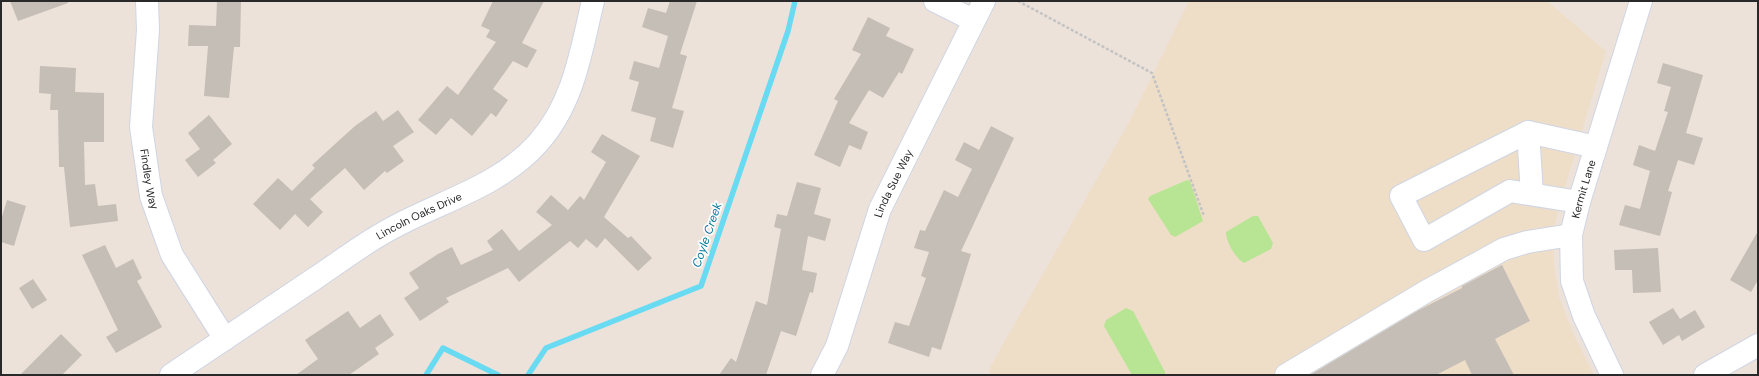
<svg xmlns="http://www.w3.org/2000/svg" width="1759" height="376" font-family="'DM Sans',sans-serif">
	<style>
		.education { fill: #eedec8 }
		.green { fill: #b7e594 }
		.lines { fill: none; stroke-linecap: round; stroke-linejoin: round }
		.stream { stroke: #68dbf2; stroke-width: 5.5 }
		.building { fill: #c4beb6 }
		.minor-casing { stroke: #cfd5e3; stroke-width: 24 }
		.path { stroke: #c3c3c3; stroke-width: 2.5; stroke-dasharray: 3 2; stroke-linecap: butt }
		.minor { stroke: #fff; stroke-width: 22 }
		.labels { text-anchor: middle; dominant-baseline: central; stroke-width: 3.5; stroke-linejoin: round; paint-order: stroke }
		.street-label { font-size: 11px; fill: #292929; stroke: #fff }
		.water-label { font-size: 12px; font-style: italic; fill: #09789d; stroke: #fff }
	</style>
	<rect width="100%" height="100%" fill="#ece2da"/>
	<path class="education" d="M1189 1H1547L1606 51 1558 210 1553 237 1554 265 1559 297 1574 335 1594 375H990L989 369 1129 122Z"/>
	<g class="green">
		<path d="M1187 180 1190 181 1203 221 1175 237 1171 235 1148 199 1150 196Z"/>
		<path d="M1253 216H1258L1273 243 1271 249 1244 263C1236 259 1226 242 1226 232Z"/>
		<path d="M1126 308 1133 311 1165 372V375H1132L1104 326 1106 320Z"/>
	</g>
	<g class="lines">
		<g class="stream">
			<path d="M426 375 443 348 498 375"/>
			<path d="M528 375 546 348 701 286 788 31 795 1"/>
		</g>
	</g>
	<g class="building">
		<path d="M10 1H68V3L18 21Z"/>
		<path d="M217 1H241L240 47H234L229 98 204 96 208 46H188L189 25 216 26Z"/>
		<path d="M493 1H544L522 43 537 50 527 68 513 61 493 89 508 100 496 117 491 113 472 136 451 118 436 135 418 120 447 86 458 95 496 42 486 37 490 30 481 26Z"/>
		<path d="M670 1H697L680 54 687 56 672 108 684 111 673 148 650 141 656 118 631 111 639 82 629 79 634 61 659 68 668 36 642 27 648 8 666 13Z"/>
		<path d="M868 17 890 28 886 36 914 49 902 74 899 72 883 98 869 90 849 123 868 132 861 150 849 145 840 167 814 155 838 101 834 99 861 54 852 50Z"/>
		<path d="M1663 63 1703 75 1686 133 1703 138 1694 165 1678 160 1668 191 1672 192 1660 236 1619 225 1625 205 1640 209 1650 171 1633 165 1639 145 1655 151 1668 112 1664 111 1671 87 1657 83Z"/>
		<path d="M40 66 76 68 75 92 104 93V142H84L85 185 95 184 98 206 116 204 118 221 70 227 64 167H59L58 110H50L51 94 39 93Z"/>
		<path d="M398 110 414 132 393 146 404 161 387 173 385 171 364 190 345 168 310 199 323 212 308 227 295 214 280 230 253 204 278 178 292 191 315 168 312 165 355 126 376 111 383 121Z"/>
		<path d="M209 115 232 144 213 160 216 163 198 177 185 160 200 149 188 133Z"/>
		<path d="M991 126 1014 138 961 251 971 254 941 350 932 347 929 357 888 343 895 322 909 326 926 278 921 276 929 252 914 248 920 230 925 231 944 190 958 197 972 169 955 160 964 142 979 150Z"/>
		<path d="M602 134 640 156 604 217 628 238 631 236 652 258 638 271 605 238 597 248 586 239 578 248 570 241 519 282 508 268 446 298 449 302 420 321 404 298 419 288 409 273 438 254 452 247 461 265 493 250 487 241 502 229 519 251 552 225 536 212 551 195 568 210 580 196 584 200 606 162 591 152Z"/>
		<path d="M797 182 821 188 814 214 831 219 825 241 808 236 802 270 817 273 813 293 810 292 796 336 781 331 766 375H719L731 358 736 362 756 301 767 305 781 229 774 227 777 214 787 216Z"/>
		<path d="M7 200 26 206 14 246 1 242V220Z"/>
		<path d="M1758 231V280L1751 292 1730 280Z"/>
		<path d="M105 245 116 268 133 259 142 278 137 281 162 327 116 353 106 337 118 330 82 255Z"/>
		<path d="M1658 248 1661 292 1633 293 1632 270H1615L1614 250Z"/>
		<path d="M1502 265 1530 321 1495 339 1514 375H1472L1465 360 1436 375H1310L1419 310 1462 288V286Z"/>
		<path d="M33 279 47 300 32 309 19 288Z"/>
		<path d="M1673 308 1680 319 1695 310 1705 327 1682 341 1679 335 1663 345 1649 322Z"/>
		<path d="M348 311 360 328 380 314 394 335 375 348 379 354 349 375H296L318 359 305 340Z"/>
		<path d="M61 334 82 355 62 375H20Z"/>
	</g>
	<g class="lines">
		<g class="minor-casing">
			<g id="minor">
				<path id="s1" d="M147 1 148 30 141 127 151 196 172 255 225 339"/>
				<path d="M935 1 973 20"/>
				<path d="M1528 132 1532 194"/>
				<path d="M1579 202 1510 191 1424 240 1401 196 1528 132 1596 147"/>
				<path id="s2" d="M171 375C218 343 266 311 314 279 338 263 360 246 385 232 436 202 497 189 538 143 574 103 581 51 593 1"/>
				<path id="s3" d="M822 375 837 346 880 209 984 1"/>
				<path d="M1286 375 1427 291 1504 249 1527 242 1571 235"/>
				<path id="s4" d="M1612 375 1584 316 1572 281 1571 235 1579 202 1641 1"/>
				<path d="M1705 375 1758 345"/>
			</g>
		</g>
		<path class="path" d="M1018 1 1152 73 1204 216"/>
		<use href="#minor" class="minor"/>
	</g>
	<g class="labels">
		<g class="street-label">
			<text stroke="none"><textPath href="#s1" startOffset="179">Findley Way</textPath></text>
			<text stroke="none"><textPath href="#s3" startOffset="205">Linda Sue Way</textPath></text>
			<text stroke="none"><textPath href="#s4" startOffset="196">Kermit Lane</textPath></text>
			<text stroke="none"><textPath href="#s2" startOffset="295">Lincoln Oaks Drive</textPath></text>
		</g>
		<g class="water-label">
			<text transform="translate(707 235) rotate(-71)">Coyle Creek</text>
		</g>
	</g>
	<rect width="1759" height="376" fill="none" stroke="#292929" stroke-width="4"/>
</svg>
